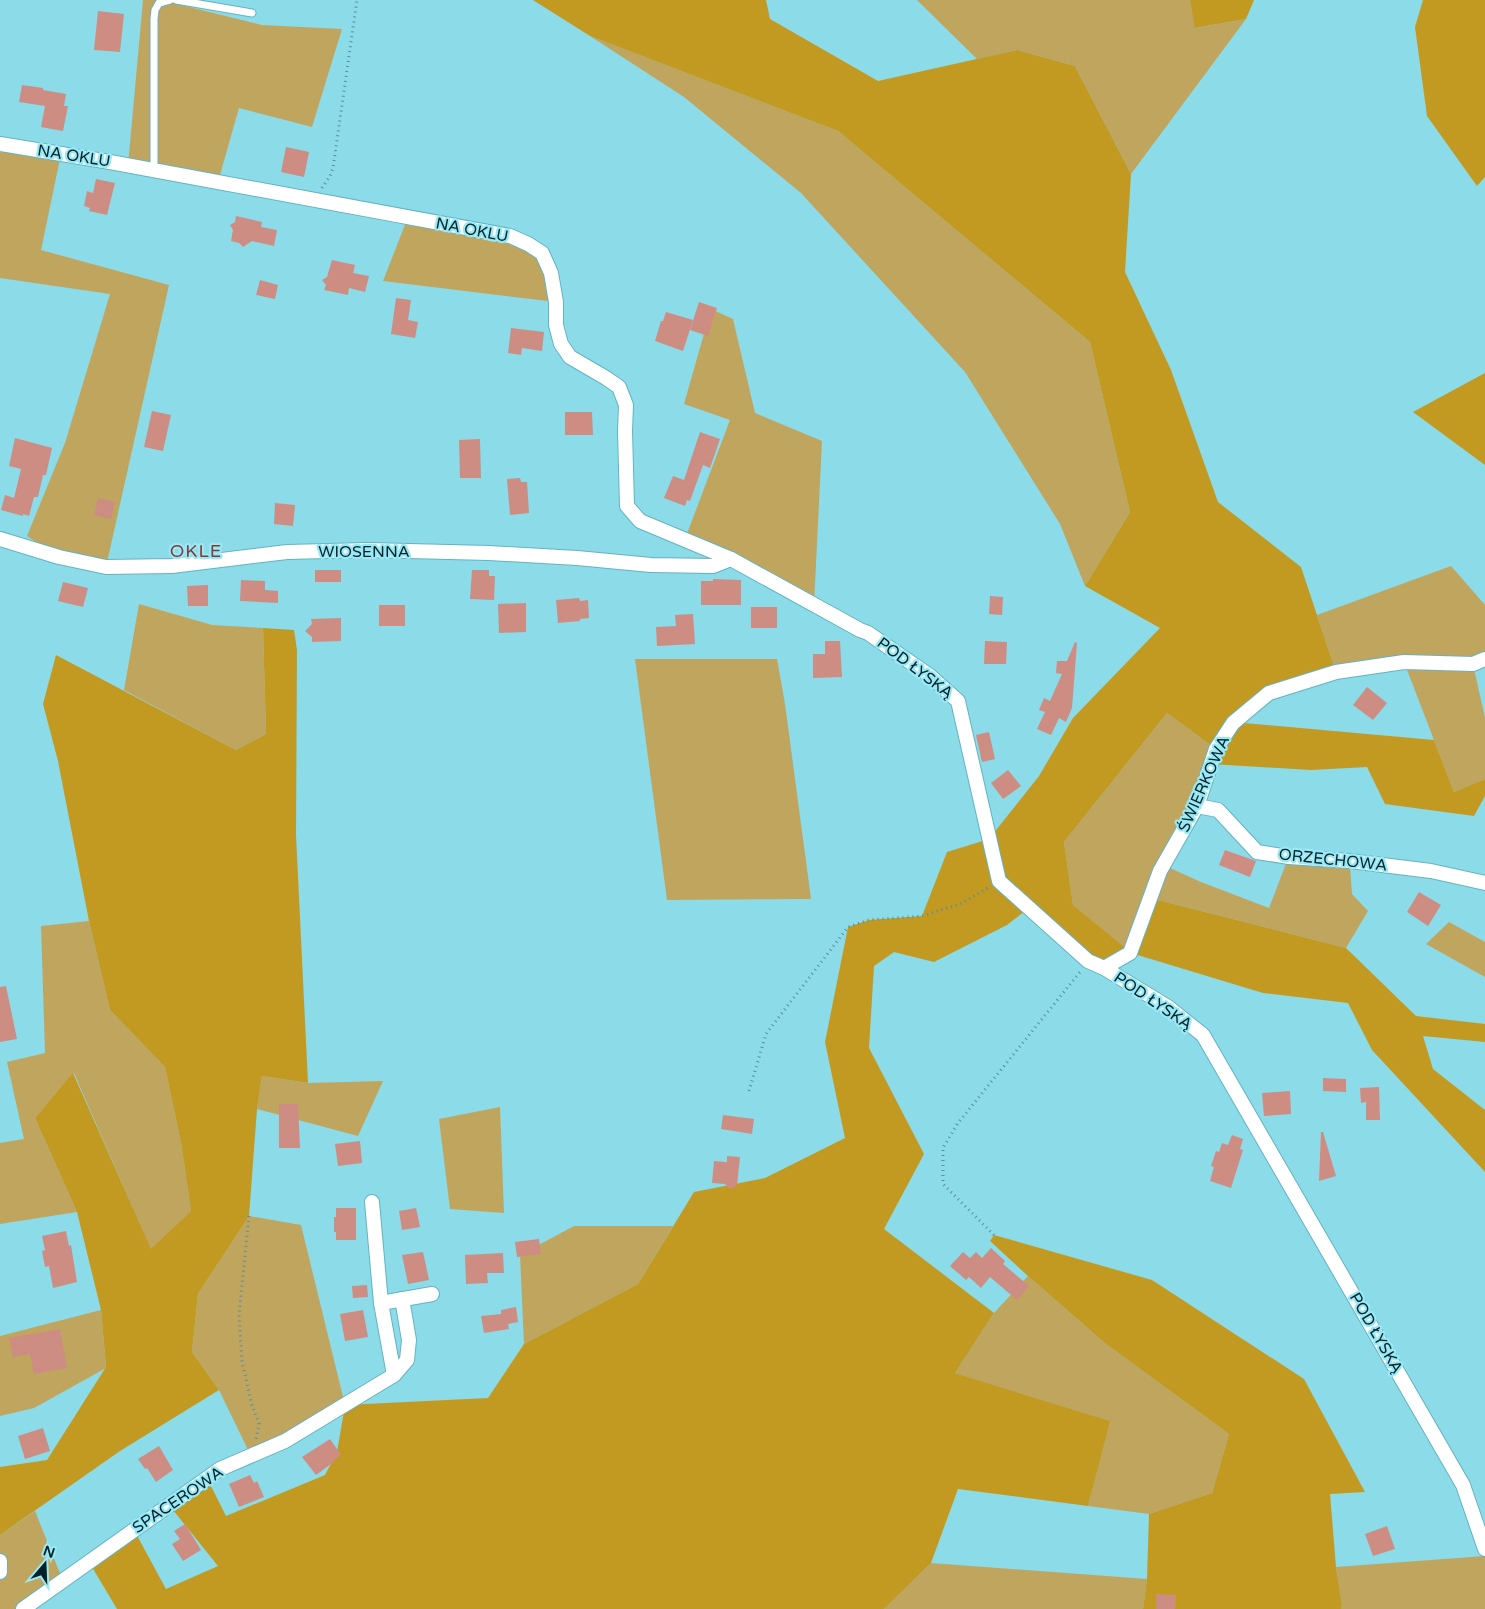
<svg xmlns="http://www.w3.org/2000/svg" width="1485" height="1609" font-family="'Varela Round',sans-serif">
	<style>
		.green { fill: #c0a55f }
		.forest { fill: #c29a21 }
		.building { fill: #cd8d83 }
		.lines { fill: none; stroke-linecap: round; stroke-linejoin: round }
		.lane-casing { stroke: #64b3c0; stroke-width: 9 }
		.street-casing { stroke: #64b3c0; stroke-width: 16 }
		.path { stroke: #54919b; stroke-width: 3; stroke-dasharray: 1 4; stroke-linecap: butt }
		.lane { stroke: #fff; stroke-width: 7 }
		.street { stroke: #fff; stroke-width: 14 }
		.labels { text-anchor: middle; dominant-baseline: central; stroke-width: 4.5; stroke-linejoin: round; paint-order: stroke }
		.street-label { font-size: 16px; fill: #002227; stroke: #99e8f5 }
		.neighbourhood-label { font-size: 18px; letter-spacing: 1px; fill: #833c33; stroke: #99e8f5 }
	</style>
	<rect width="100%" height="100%" fill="#8cdbe8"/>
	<g class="green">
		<path d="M143 0H161L262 25 342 29 312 127 239 108 218 182 128 165Z"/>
		<path d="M917 0H1190L1196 28 1246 19 1131 174 1075 66 1017 50 977 59Z"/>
		<path d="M590 36 838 131 1090 342 1130 512 1085 586 1060 524 965 372 801 193 684 97Z"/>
		<path d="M0 144 61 154 41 250 169 285 106 567 59 557 27 536 65 443 110 294 0 278Z"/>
		<path d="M408 217 510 236 542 253 556 302 383 281Z"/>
		<path d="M711 309 733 319 755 413 822 441 814 605 685 539 730 420 684 404Z"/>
		<path d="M1451 566 1485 605V658L1473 664 1485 718V779L1454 792 1404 662 1336 672 1317 615Z"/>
		<path d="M139 604 212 625 263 628 266 734 236 750 124 690Z"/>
		<path d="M635 659H777L785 704 811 899 667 900Z"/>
		<path d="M1167 713 1216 749 1160 871 1130 953 1073 905 1064 842Z"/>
		<path d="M1287 861 1350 865 1352 894 1368 911 1346 948 1154 899 1170 868 1201 882 1269 908Z"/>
		<path d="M89 921 110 1010 165 1067 181 1143 191 1211 151 1250 74 1073 35 1118 77 1212 0 1224V1143L24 1139 7 1062 45 1053 41 926Z"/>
		<path d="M1449 922 1485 942V977L1426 944Z"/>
		<path d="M262 1076 308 1083 383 1081 358 1136 257 1109Z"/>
		<path d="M500 1107 504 1213 450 1209 439 1119Z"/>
		<path d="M249 1216 301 1225 345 1405 251 1456 219 1390 192 1352 198 1294Z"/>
		<path d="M574 1226H673L638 1284 524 1344 520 1255Z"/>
		<path d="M1028 1276 1106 1344 1229 1434 1212 1493 1149 1514 1088 1506 1109 1421 955 1373 994 1313Z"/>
		<path d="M101 1310 106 1368 34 1408 0 1416V1336Z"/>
		<path d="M35 1511 63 1581 23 1609H0V1535Z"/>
		<path d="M1485 1556V1609H1341L1342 1605 1336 1567Z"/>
		<path d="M931 1563 1147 1579 1143 1609H884Z"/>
	</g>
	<g class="forest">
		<path d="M533 0H766L770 19 878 81 1017 50 1075 66 1131 174 1125 272 1171 370 1218 502 1301 567 1336 672 1269 693 1233 722 1434 740 1454 792 1485 779V796L1474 816 1385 804 1367 767 1311 770 1211 764 1216 749 1167 713 1064 842 1073 905 1130 952 1150 898 1346 948 1416 1016 1485 1024V1042L1423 1036 1433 1069 1485 1110V1172L1372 1050 1348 1003 1263 993 1131 953 1104 968 1029 908 1007 925 934 962 894 952 874 966 869 1048 924 1154 884 1229 994 1313 955 1373 1110 1421 1088 1506 958 1489 931 1563 884 1609H117L89 1562 134 1530 166 1589 218 1566 169 1505 207 1478 226 1516 325 1475 337 1452 345 1405 488 1398 524 1344 638 1284 694 1192 765 1178 845 1138 825 1042 848 927 869 920 922 916 947 852 989 839 1039 776 1073 718 1160 628 1085 586 1130 512 1090 342 838 131 590 36Z"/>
		<path d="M1190 0H1254L1246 19 1195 28Z"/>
		<path d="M1423 0H1485V177L1477 186 1427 116 1415 27Z"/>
		<path d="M1485 373V465L1413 412Z"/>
		<path d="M263 628 294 630 297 650 296 835 308 1083 262 1076 257 1109 249 1216 198 1294 192 1352 219 1390 120 1451 0 1535V1467L47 1460 106 1367 101 1310 77 1212 35 1118 73 1073 151 1249 191 1211 181 1143 165 1067 110 1010 89 921 58 761 43 704 56 655 236 750 266 734Z"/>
		<path d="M994 1235 1152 1280 1304 1379 1365 1492 1330 1494 1336 1567 1342 1605 1341 1609H1143L1147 1579 1149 1514 1212 1493 1229 1434 1106 1344 1028 1276 990 1241Z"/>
	</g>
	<g class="building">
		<path d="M98 11 124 14 120 52 94 50Z"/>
		<path d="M22 85 43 88V90L66 94 64 106H68L63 131 41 127 45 106 19 102Z"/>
		<path d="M286 147 309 152 304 177 281 172Z"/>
		<path d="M96 179 115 183 107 215 89 211 90 208 84 206 87 191 93 193Z"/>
		<path d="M236 216 262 222 261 227 277 230 274 246 252 241 243 247 239 243 231 241 233 230 230 225 235 222Z"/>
		<path d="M332 260 355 265 353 273 369 276 365 292 349 288 348 295 324 290 326 285 322 280 327 277Z"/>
		<path d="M260 280 278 285 275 299 256 295Z"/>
		<path d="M396 298 411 300 408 320 418 322 415 338 391 334Z"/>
		<path d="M699 302 717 308 708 336 690 330Z"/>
		<path d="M666 312 693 320 683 351 655 341 661 321H663Z"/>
		<path d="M511 328 544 332 542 351 522 348 521 355 508 353Z"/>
		<path d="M152 411 171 415 163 451 144 447Z"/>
		<path d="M565 412H592L593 435H565Z"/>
		<path d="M700 432 720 439 710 468 703 465 690 501 687 500 685 506 664 498 673 476 684 480Z"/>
		<path d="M15 438 52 448 46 475H43L38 497H34L29 516 23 514V516L1 510 5 495 14 498 21 469 9 466Z"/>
		<path d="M480 439 481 478H460L459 440Z"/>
		<path d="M520 478 521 482H527L529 513 510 515 507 479Z"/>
		<path d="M98 498 115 502 111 519 94 515Z"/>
		<path d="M275 503 295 505 293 526 274 524Z"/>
		<rect x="315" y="570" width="26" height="12"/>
		<path d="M472 570H489V576H495L494 600 470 599Z"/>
		<path d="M713 579 741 580V605H701V581H713Z"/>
		<path d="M241 580 265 581V590L278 591V603L240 601Z"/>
		<path d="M63 582 88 588 83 607 58 601Z"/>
		<path d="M208 585V606H188L187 586Z"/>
		<path d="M990 596 1003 597 1002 615 989 614Z"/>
		<path d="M579 598 580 601 588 600 589 618 580 619V621L558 623 556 600Z"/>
		<path d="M526 603V632L499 633 498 604Z"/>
		<rect x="379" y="605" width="26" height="21"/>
		<rect x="751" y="607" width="26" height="21"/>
		<path d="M693 614 695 644 657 646 656 627 676 626 675 615Z"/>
		<path d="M341 618V641L312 642V637L305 631 312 624 311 619Z"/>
		<path d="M825 641H840L842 677 813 678V654H825Z"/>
		<path d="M985 641 1007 642 1006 664H984Z"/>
		<path d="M1075 642 1077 643 1072 708 1066 722 1059 718 1051 735 1037 729 1045 712 1039 710 1044 698 1050 701 1062 674 1056 673 1057 661H1067Z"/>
		<path d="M1367 687 1387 703 1373 720 1353 705Z"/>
		<path d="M989 732 995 759 982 762 976 735Z"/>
		<path d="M1008 770 1021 786 1003 799 991 783Z"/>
		<path d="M1225 850 1256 861 1250 877 1219 865Z"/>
		<path d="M1419 892 1441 905 1428 926 1407 912Z"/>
		<path d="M6 986 17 1039 0 1042V987Z"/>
		<path d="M1323 1078 1346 1079V1092L1323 1091Z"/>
		<path d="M1379 1087 1380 1120H1366V1102L1361 1103 1360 1088Z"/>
		<path d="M1290 1091 1291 1114 1264 1116 1262 1093Z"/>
		<path d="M279 1104H298L300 1148H279Z"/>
		<path d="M723 1115 754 1119 752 1134 721 1129Z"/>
		<path d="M1321 1132H1323L1336 1176 1319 1181Z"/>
		<path d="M1232 1135 1243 1139 1240 1149 1243 1150 1231 1188 1210 1181 1214 1167 1211 1166 1216 1151 1219 1152 1222 1143 1228 1145Z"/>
		<path d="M360 1141 362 1163 338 1166 335 1144Z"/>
		<path d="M727 1156 740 1157 737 1185 733 1188H728L725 1184 712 1183 714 1161 727 1162Z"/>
		<path d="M336 1208H356V1240H336V1232H334V1217H336Z"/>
		<path d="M416 1208 420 1227 402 1230 399 1211Z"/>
		<path d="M66 1231 69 1246 71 1245 77 1282 53 1288 49 1266 45 1267 42 1251 45 1250 42 1236Z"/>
		<path d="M539 1239 541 1254 517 1257 515 1242Z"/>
		<path d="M991 1248 1005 1261 1003 1264 1029 1286 1017 1300 990 1277 981 1288 969 1277 966 1280 950 1266 963 1252 970 1258 976 1252 982 1258Z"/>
		<path d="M423 1252 429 1280 408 1284 402 1255Z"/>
		<path d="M503 1253 504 1273H487L488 1283 466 1284 465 1255Z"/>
		<path d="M367 1285 368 1297 353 1298 352 1286Z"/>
		<path d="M516 1307 518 1322 508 1324 509 1329 484 1333 481 1316 501 1314V1310Z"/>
		<path d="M363 1310 368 1337 345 1341 340 1314Z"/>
		<path d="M60 1329 67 1368 34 1374 30 1354 13 1357 9 1338Z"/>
		<path d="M43 1428 50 1451 25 1459 18 1436Z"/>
		<path d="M330 1439 341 1455 334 1460 335 1461 316 1475 302 1457Z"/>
		<path d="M159 1446 173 1470 156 1482 147 1468 145 1469 138 1459Z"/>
		<path d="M250 1475 254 1483 257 1481 264 1497 239 1507 229 1484Z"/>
		<path d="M185 1524 201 1550 183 1561 172 1544 180 1539 174 1531Z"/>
		<path d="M1387 1526 1395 1549 1373 1556 1365 1534Z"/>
		<path d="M1156 1594 1176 1595 1175 1609H1156Z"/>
	</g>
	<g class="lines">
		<g class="lane-casing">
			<g id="lane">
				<path d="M176 0 252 13"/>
				<path d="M154 170V19L155 10 159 3 170 0"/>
			</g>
		</g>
		<g class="street-casing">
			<g id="street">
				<path d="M0 144 110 162 510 236 528 244 542 253 551 273 556 302V325L561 344 570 357 606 378 619 387 626 405 625 431 627 506 640 521 731 559 860 630 868 633 930 676 958 701 999 881 1088 961 1104 968 1168 1007 1203 1035 1463 1485 1485 1549"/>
				<path d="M0 539 59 557 106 567 172 566 287 552 368 550 489 553 577 558 651 565 713 566 731 559"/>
				<path d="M1197 806 1218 810 1257 852 1289 857 1350 861 1431 871 1485 883"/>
				<path d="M1104 968 1130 953 1160 871 1197 806 1216 749 1233 723 1269 693 1336 672 1404 662 1473 664 1485 659"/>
				<path d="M381 1303 432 1294"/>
				<path d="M394 1375 407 1360 409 1340 402 1299"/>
				<path d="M0 1561V1572"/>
				<path d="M23 1609 220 1469 285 1441 394 1375 381 1303 372 1202"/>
			</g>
		</g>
		<g class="path">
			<path d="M322 188 330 176 333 168 357 0"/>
			<path d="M749 1091 766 1034 848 927 869 920 922 916 960 904 988 888"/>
			<path d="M249 1216 239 1315 242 1362 252 1405 259 1424 256 1439"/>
			<path d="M994 1235 943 1184V1148L958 1123 1080 972"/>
		</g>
		<use href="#lane" class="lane"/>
		<use href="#street" class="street"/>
	</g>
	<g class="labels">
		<g class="street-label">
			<text transform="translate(74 156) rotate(9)">NA OKLU</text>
			<text transform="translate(472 230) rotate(11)">NA OKLU</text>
			<text x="364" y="552">WIOSENNA</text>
			<text transform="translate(915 668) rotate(37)">POD ŁYSKĄ</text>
			<text transform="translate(1204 784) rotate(-66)">ŚWIERKOWA</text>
			<text transform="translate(1333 860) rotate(6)">ORZECHOWA</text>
			<text transform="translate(1153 1001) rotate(34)">POD ŁYSKĄ</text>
			<text transform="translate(1376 1333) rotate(60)">POD ŁYSKĄ</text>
			<text transform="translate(178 1500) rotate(-34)">SPACEROWA</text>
		</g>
		<g class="neighbourhood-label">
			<text x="196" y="551">OKLE</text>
		</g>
	</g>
	<g transform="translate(45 1564) rotate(19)" stroke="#99e8f5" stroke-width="4" paint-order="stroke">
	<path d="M0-4L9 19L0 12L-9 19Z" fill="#002227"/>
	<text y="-8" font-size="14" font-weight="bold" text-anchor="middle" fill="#002227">N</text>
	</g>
</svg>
